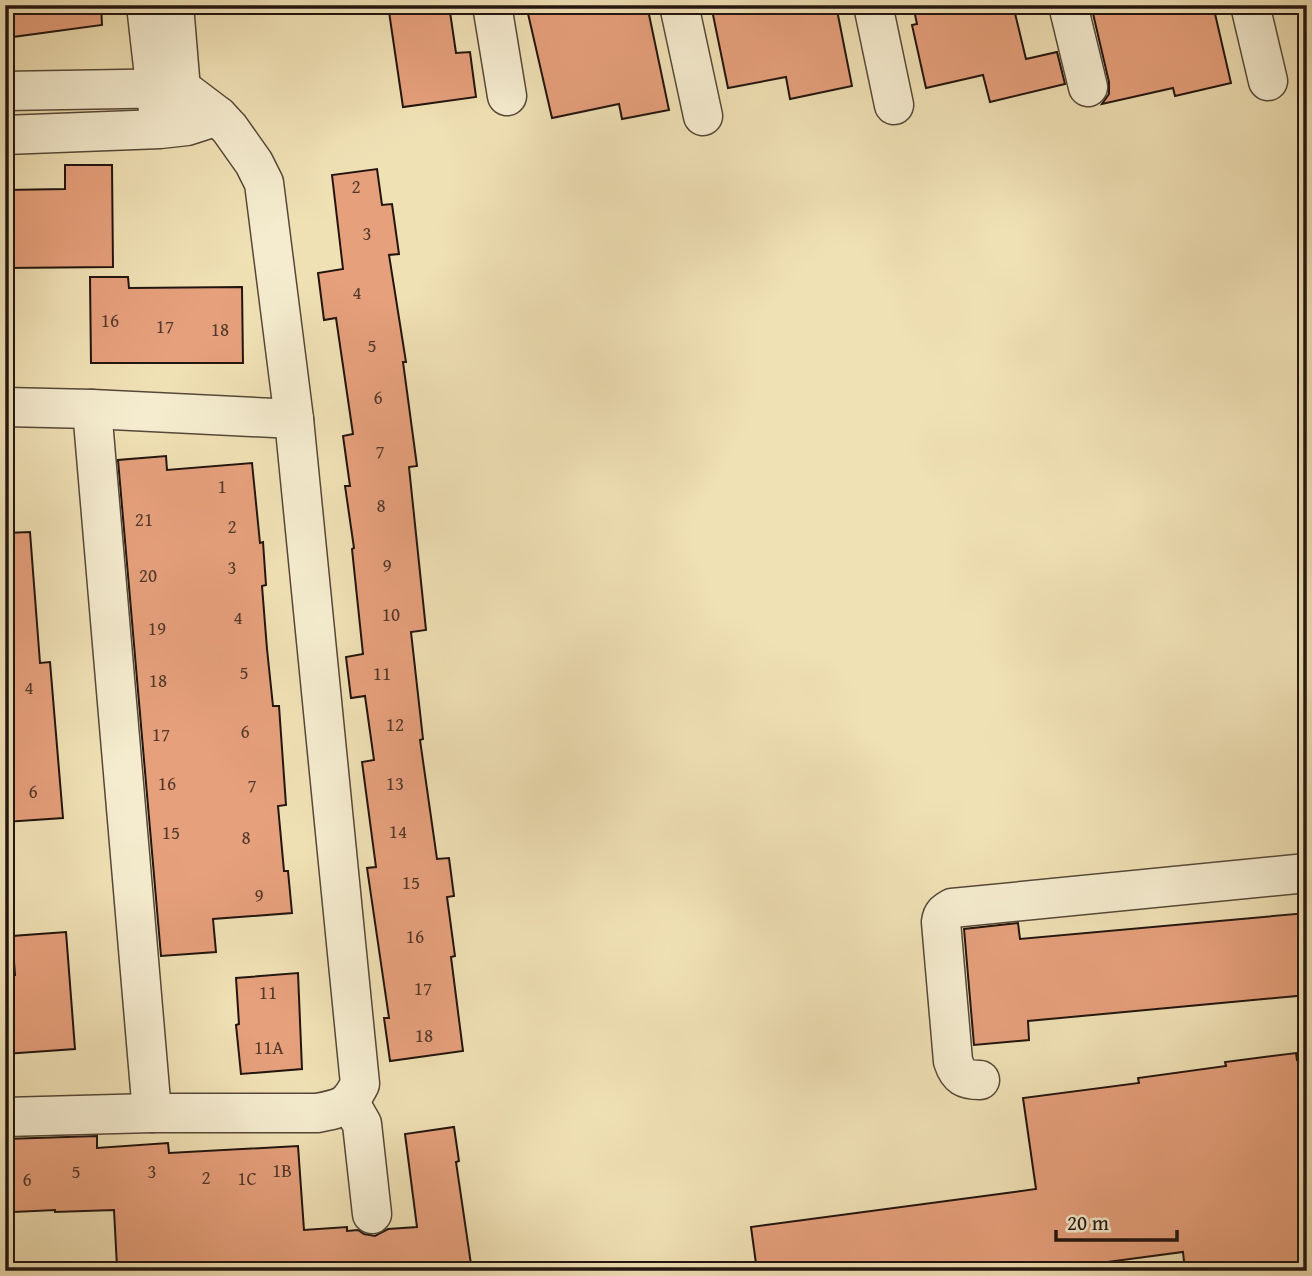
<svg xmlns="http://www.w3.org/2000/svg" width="1312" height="1276" font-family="'Gentium Book Plus',serif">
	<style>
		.building { fill: #e6a07c; stroke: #22150f; stroke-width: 2 }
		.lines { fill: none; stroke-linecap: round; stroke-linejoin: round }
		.minor-casing { stroke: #564838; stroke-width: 41 }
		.minor { stroke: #f5eccf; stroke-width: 38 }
		.labels { text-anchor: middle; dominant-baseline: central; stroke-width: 7; stroke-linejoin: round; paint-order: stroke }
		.number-label { font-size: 19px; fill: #53382a }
	</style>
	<rect width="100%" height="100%" fill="#f0e1b5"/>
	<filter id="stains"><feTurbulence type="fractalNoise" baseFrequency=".00286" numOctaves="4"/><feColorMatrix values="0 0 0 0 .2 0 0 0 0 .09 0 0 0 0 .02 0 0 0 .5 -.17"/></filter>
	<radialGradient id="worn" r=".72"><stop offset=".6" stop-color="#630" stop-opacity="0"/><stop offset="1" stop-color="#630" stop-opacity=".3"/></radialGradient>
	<g class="building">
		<path d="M5 5H101L102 25 5 38Z"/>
		<path d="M388 5H449L456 53 470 52 476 97 403 107Z"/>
		<path d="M526 5H647L669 110 622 119 619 104 552 118Z"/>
		<path d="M711 5H836L852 86 790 99 786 77 728 88Z"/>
		<path d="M913 5H1013L1026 59 1057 52 1065 84 990 102 983 75 926 88 912 25 917 24Z"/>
		<path d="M1091 5H1213L1231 83 1175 96 1173 88 1102 104 1109 94V82Z"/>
		<path d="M65 165H112L113 267 5 268V190L65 189Z"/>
		<path d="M377 169 382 205 392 204 399 254 389 255 406 362H403L417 466 409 467 426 630 411 632 423 739 420 740 437 859 449 858 454 896 447 897 455 956 451 957 463 1051 390 1061 384 1018H389L367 868 376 867 362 762 374 760 365 696 351 698 346 657 363 654 352 549 354 548 345 486H350L343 436 353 434 336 318 324 320 318 273 343 269 332 175Z"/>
		<path d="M90 277H128L129 288 242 287 243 363H91Z"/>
		<path d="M166 456 167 470 252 463 260 543 263 542 266 585 262 586 267 649 273 706H279L286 805 278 806 284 871H288L292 913 213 919 216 952 161 956 118 460Z"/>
		<path d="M30 532 40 663 50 662 63 818 5 822V533Z"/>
		<path d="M1307 913V995L1028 1021 1029 1040 974 1045 964 929 1018 923 1020 939Z"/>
		<path d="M66 932 75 1049 5 1054V1020H13L9 975H15L12 936Z"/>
		<path d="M298 973 302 1069 241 1074 236 1025 239 1024 236 978Z"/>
		<path d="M1296 1053 1297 1060 1307 1058V1266L1270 1271H1249L1248 1265 1185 1271 1183 1252 1077 1266 1078 1271H757L751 1227 1036 1189 1023 1098 1139 1083 1138 1078 1226 1066 1225 1062Z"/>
		<path d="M454 1127 459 1161 456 1162 472 1271H146V1265L117 1267 114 1210 55 1212V1210L14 1212V1209L5 1210V1139L97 1136V1148L168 1143 169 1153 298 1146 304 1230 347 1227V1231L358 1230 364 1234 375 1236 388 1229 417 1227 405 1134Z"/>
	</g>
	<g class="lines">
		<g class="minor-casing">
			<g id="minor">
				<path d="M146 5 158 111"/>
				<path d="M174 5 181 90"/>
				<path d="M492 5 507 96"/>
				<path d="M679 5 703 116"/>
				<path d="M873 5 894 105"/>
				<path d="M1068 5 1088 87"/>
				<path d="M1250 5 1268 81"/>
				<path d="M5 91 181 88 218 116 230 129 254 163 264 183 294 419 360 1084C348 1107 343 1108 317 1113H152L5 1117"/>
				<path d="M5 135 160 129 187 126 218 116"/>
				<path d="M5 407 92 409 294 419"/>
				<path d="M92 409 152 1113"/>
				<path d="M980 1080C965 1080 958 1077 953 1061L941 922C942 914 945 912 952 908L1307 873"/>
				<path d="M350 1103 362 1124 372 1214"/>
			</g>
		</g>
		<use href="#minor" class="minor"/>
	</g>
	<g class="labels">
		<g class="number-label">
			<text x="356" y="186">2</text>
			<text x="367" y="233">3</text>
			<text x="357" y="292">4</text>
			<text x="110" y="320">16</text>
			<text x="165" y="326">17</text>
			<text x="220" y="329">18</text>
			<text x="372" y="345">5</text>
			<text x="378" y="397">6</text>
			<text x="380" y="451">7</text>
			<text x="222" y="486">1</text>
			<text x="381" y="505">8</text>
			<text x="144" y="519">21</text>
			<text x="232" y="526">2</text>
			<text x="387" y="565">9</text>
			<text x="232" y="567">3</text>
			<text x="148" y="575">20</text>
			<text x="391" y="614">10</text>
			<text x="238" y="617">4</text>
			<text x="157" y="628">19</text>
			<text x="244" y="672">5</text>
			<text x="382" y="673">11</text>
			<text x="158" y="680">18</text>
			<text x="29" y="687">4</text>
			<text x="395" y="724">12</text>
			<text x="245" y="731">6</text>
			<text x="161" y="734">17</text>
			<text x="167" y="783">16</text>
			<text x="395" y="783">13</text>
			<text x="252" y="785">7</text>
			<text x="33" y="791">6</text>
			<text x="398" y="831">14</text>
			<text x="171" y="832">15</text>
			<text x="246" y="837">8</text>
			<text x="411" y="882">15</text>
			<text x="259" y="895">9</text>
			<text x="415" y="936">16</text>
			<text x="423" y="988">17</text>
			<text x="268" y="992">11</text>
			<text x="424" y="1035">18</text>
			<text x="269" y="1047">11A</text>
			<text x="282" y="1170">1B</text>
			<text x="76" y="1171">5</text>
			<text x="152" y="1171">3</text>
			<text x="206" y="1177">2</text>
			<text x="247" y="1178">1C</text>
			<text x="27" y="1179">6</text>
		</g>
	</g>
	<rect width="1312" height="1276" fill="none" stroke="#f0e1b5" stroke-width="28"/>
	<rect x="7" y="7" width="1298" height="1262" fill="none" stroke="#22150f" stroke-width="3.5"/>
	<rect x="14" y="14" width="1284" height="1248" fill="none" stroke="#22150f" stroke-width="2"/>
	<path d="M1056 1230v10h121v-10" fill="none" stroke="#22150f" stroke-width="3.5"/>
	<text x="1067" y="1230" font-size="21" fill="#22150f" stroke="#f5eccf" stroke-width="5" paint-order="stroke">20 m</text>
	<rect width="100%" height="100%" filter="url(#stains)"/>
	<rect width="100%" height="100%" fill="url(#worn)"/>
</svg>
